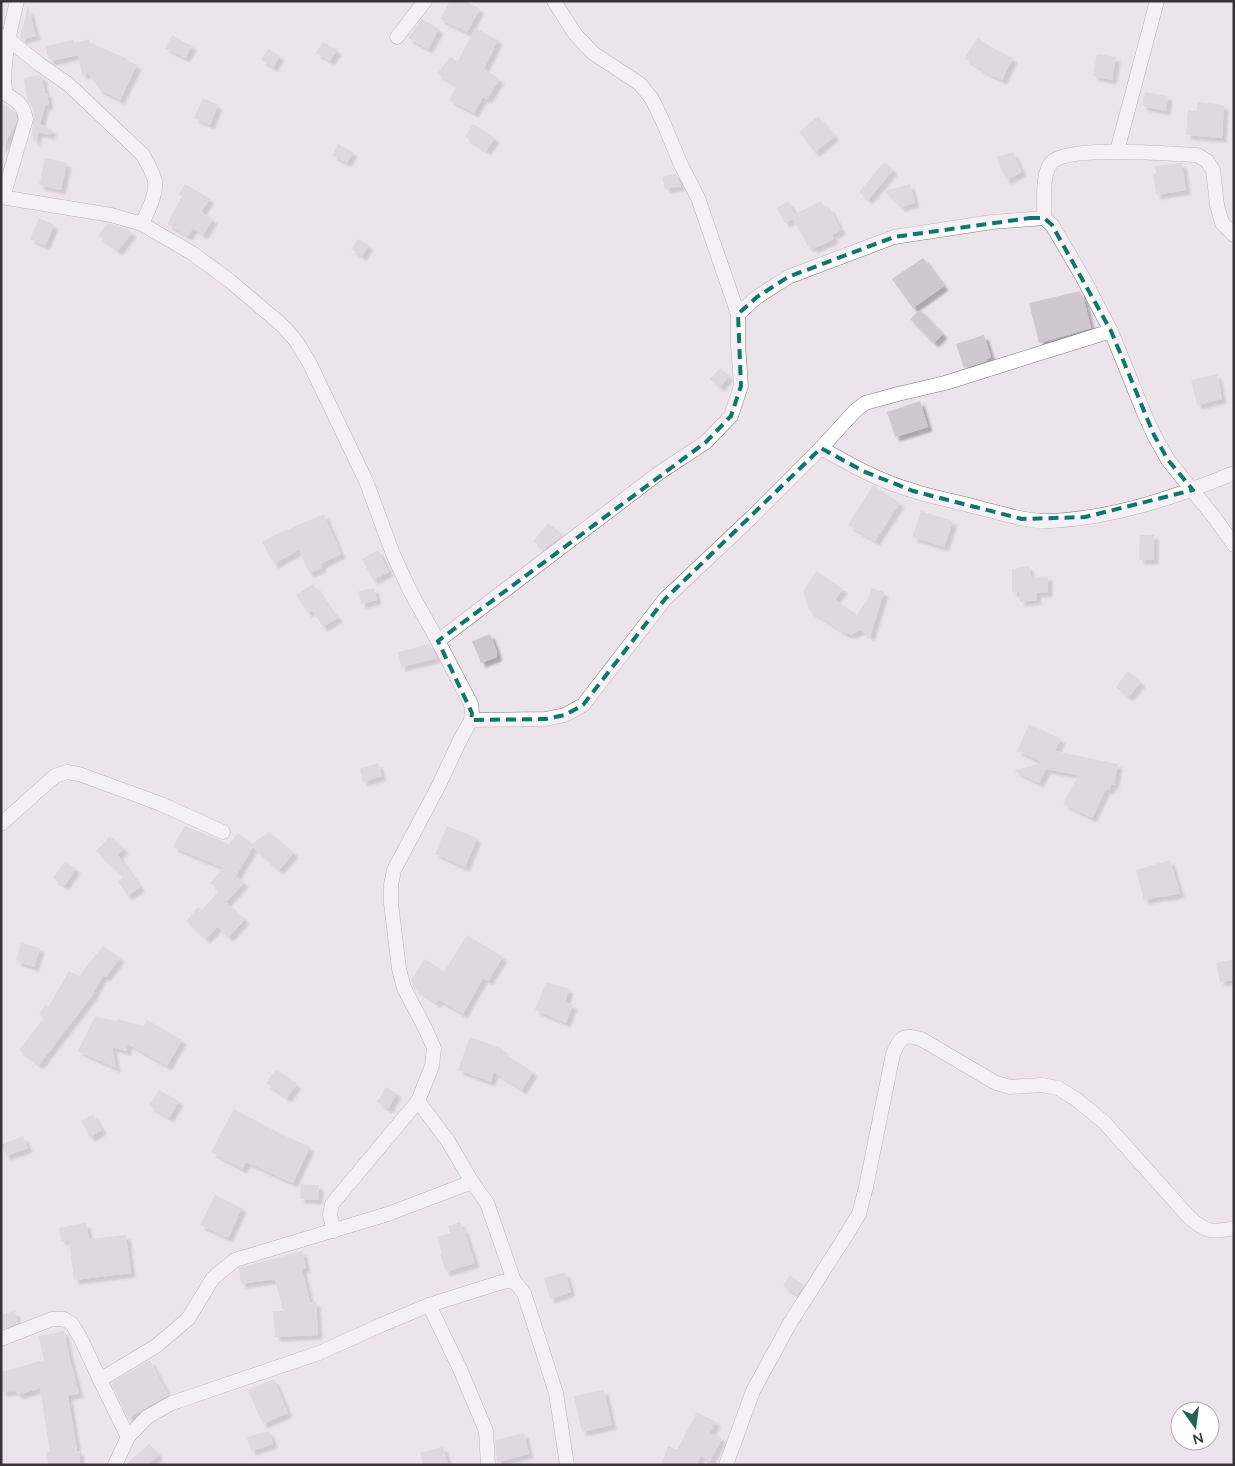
<svg xmlns="http://www.w3.org/2000/svg" width="1235" height="1466" font-family="'Nunito Sans',sans-serif">
	<style>
		.building { fill: #d0c7d0; filter: url(#shadow) }
		.lines { fill: none; stroke-linecap: round; stroke-linejoin: round }
		.minor-casing { stroke: #7f777f; stroke-width: 15 }
		.minor { stroke: #fff; stroke-width: 14 }
		.marked { fill: none; stroke: #0f766e; stroke-width: 4; stroke-dasharray: 10 6; stroke-linejoin: round }
	</style>
	<defs>
		<filter id="shadow"><feDropShadow dx="4.5" dy="4.5" stdDeviation="1" flood-color="#0004"/></filter>
	</defs>
	<rect width="100%" height="100%" fill="#ede3ed"/>
	<g class="building">
		<path d="M450 1H465L480 9 467 32 440 19Z"/>
		<path d="M28 6 36 36 22 39 20 38Z"/>
		<path d="M422 19 439 29 428 49 408 38Z"/>
		<path d="M475 28 498 40 484 69 500 79 487 99 483 97 474 113 449 100 457 86 437 74 450 57 458 61Z"/>
		<path d="M172 35 192 46 185 58 165 48Z"/>
		<path d="M978 38 993 48 1013 58 1002 80 989 74 964 58Z"/>
		<path d="M89 39 90 43 126 58V60L137 65 120 100 100 90 88 73 82 75 78 55 51 61 49 60 45 46 73 40 74 43Z"/>
		<path d="M323 42 337 50 330 61 316 53Z"/>
		<path d="M268 49 280 56 273 67 261 60Z"/>
		<path d="M1097 54 1116 57 1112 80 1093 76Z"/>
		<path d="M40 75 42 77 45 93H47L49 105 45 106 40 124 52 130 50 135 38 132 34 144 32 130 34 117 32 107 27 100 24 78Z"/>
		<path d="M1145 92 1168 96 1166 111 1142 106Z"/>
		<path d="M203 98 218 105 210 125 194 118Z"/>
		<path d="M1198 102 1224 105 1222 138 1186 135 1188 110 1197 111Z"/>
		<path d="M1 103 13 110 17 119 15 126 1 150Z"/>
		<path d="M818 116 835 136 815 152 799 132Z"/>
		<path d="M473 124 495 138 486 151 465 137Z"/>
		<path d="M338 144 353 152 347 163 332 155Z"/>
		<path d="M1013 152 1022 172 1006 180 996 157Z"/>
		<path d="M45 158 67 163 61 190 39 185Z"/>
		<path d="M884 162 893 170 868 200 859 192Z"/>
		<path d="M1182 163 1186 190 1156 195 1153 174 1156 173 1155 166Z"/>
		<path d="M676 174 681 186 665 189 662 177Z"/>
		<path d="M185 184 210 199 201 212 213 219 203 235 193 228 188 236 167 224 182 196 178 195Z"/>
		<path d="M910 184 915 203 901 207 884 191Z"/>
		<path d="M788 201 795 214 821 201 826 209 829 207 841 230 832 235 834 239 813 249 812 246 809 248 793 219 785 223 777 208Z"/>
		<path d="M39 218 54 225 45 246 30 239Z"/>
		<path d="M108 223 127 229 132 233 118 251 98 236Z"/>
		<path d="M358 239 369 245 362 256 351 249Z"/>
		<path d="M923 258 944 286 913 308 892 279Z"/>
		<path d="M1080 291 1082 297 1083 296 1091 328 1039 343 1029 303Z"/>
		<path d="M920 310 943 334 934 343 910 319Z"/>
		<path d="M984 335 991 357 986 359 987 361 964 368 956 344Z"/>
		<path d="M720 368 729 376 720 387 710 379Z"/>
		<path d="M1217 374 1222 399 1197 405 1191 380Z"/>
		<path d="M920 401 928 427 895 437 887 412Z"/>
		<path d="M873 485 900 503 875 541 848 525Z"/>
		<path d="M921 511 953 521 944 547 912 537Z"/>
		<path d="M324 514 341 554 321 564 322 568 309 573 299 550 274 564 262 542 277 534Z"/>
		<path d="M548 523 563 535 544 549 533 541Z"/>
		<path d="M1140 535H1154V560H1139Z"/>
		<path d="M378 550 389 572 373 580 362 559Z"/>
		<path d="M1029 566 1031 577 1048 576V592L1036 593 1037 600 1020 602 1019 592H1012V569Z"/>
		<path d="M816 571 843 589 835 600 857 615 865 603 866 604 871 588 884 592 870 637 861 630 850 635V633L846 634 809 610 803 591Z"/>
		<path d="M313 584 330 609 339 617 323 627 312 610 308 613 296 595Z"/>
		<path d="M374 588 377 600 361 604 359 591Z"/>
		<path d="M490 634 497 652V657L481 663 472 641Z"/>
		<path d="M429 644 437 658 401 667 398 652Z"/>
		<path d="M1128 671 1141 682 1128 697 1116 687Z"/>
		<path d="M1029 724 1061 739 1055 751 1118 764 1114 785H1111L1110 790 1106 789 1092 818 1063 804 1078 775 1046 769 1039 783 1014 771 1043 762 1017 751Z"/>
		<path d="M378 763 382 776 363 782 360 769Z"/>
		<path d="M185 826 229 844 238 833 252 844 269 832 294 853 279 870 253 847 236 876 244 883 226 902 245 919 229 937 217 927 206 939 186 921 198 907 202 910 219 891 210 883 224 868 173 847Z"/>
		<path d="M447 826 477 838 465 867 435 854Z"/>
		<path d="M110 836 124 849 118 855 140 887 128 896 118 882 124 877 96 851Z"/>
		<path d="M1170 860 1180 893 1163 897V896L1144 900 1136 870Z"/>
		<path d="M65 861 76 869 64 886 53 878Z"/>
		<path d="M467 935 503 957 488 981 483 978 463 1014 439 1000 436 1003 414 988 411 980 425 959 444 972Z"/>
		<path d="M21 943 40 948 34 967 16 961Z"/>
		<path d="M103 946 120 958 106 977 103 975 92 996 39 1065 19 1050 44 1018 39 1014 46 1004 49 1006 69 971 79 976Z"/>
		<path d="M1234 959V980L1220 982 1216 963Z"/>
		<path d="M546 982 569 989 565 1002 573 1005 566 1023 535 1010Z"/>
		<path d="M95 1017 118 1021V1019L143 1026 147 1020 182 1040 167 1066 128 1044 126 1051 112 1047 116 1068 78 1051Z"/>
		<path d="M470 1037 503 1049 502 1052 533 1072 522 1090 494 1072 491 1082 458 1070Z"/>
		<path d="M276 1069 297 1084 287 1098 266 1083Z"/>
		<path d="M386 1087 397 1093 388 1109 377 1102Z"/>
		<path d="M159 1090 179 1101 169 1118 149 1106Z"/>
		<path d="M234 1109 279 1133 310 1147 293 1183 246 1162 242 1169 211 1152Z"/>
		<path d="M93 1114 102 1130 90 1137 81 1121Z"/>
		<path d="M23 1136 28 1148 6 1156 1 1145Z"/>
		<path d="M301 1184 319 1185 318 1200 300 1199Z"/>
		<path d="M215 1195 242 1208 228 1238 200 1225Z"/>
		<path d="M460 1222 462 1229H464L475 1263 446 1272 440 1254H442L437 1237 450 1233 448 1226Z"/>
		<path d="M86 1223 89 1239 126 1235 131 1273 74 1280 69 1240 61 1241 59 1228Z"/>
		<path d="M302 1251 306 1268 302 1269 310 1302H316L318 1335 275 1337 273 1311H283L275 1279 241 1284 239 1268Z"/>
		<path d="M565 1272 571 1292 550 1299 544 1278Z"/>
		<path d="M790 1275 804 1285 797 1295 783 1286Z"/>
		<path d="M15 1311 18 1323 1 1330V1315Z"/>
		<path d="M64 1331 70 1360 79 1393 68 1396 77 1451H80V1465H48L47 1452H50L40 1388 18 1395 16 1391 1 1392V1372L44 1360 39 1336Z"/>
		<path d="M150 1360 168 1395 128 1418 111 1383Z"/>
		<path d="M274 1379 288 1413 263 1424 248 1390Z"/>
		<path d="M604 1390 612 1425 582 1432 574 1396Z"/>
		<path d="M697 1412 716 1422 710 1433 722 1438 710 1461 700 1456 697 1465H661L668 1446 677 1450Z"/>
		<path d="M269 1431 273 1444 251 1451 247 1437Z"/>
		<path d="M524 1433 529 1454 497 1462 495 1440Z"/>
		<path d="M149 1444 159 1455 147 1465H125Z"/>
		<path d="M443 1447 448 1465H423L420 1453Z"/>
	</g>
	<g class="lines">
		<g class="minor-casing">
			<g id="minor">
				<path d="M554 1 575 34 593 53 640 84 652 99 664 124 681 165 698 198 738 314"/>
				<path d="M1 36 7 38 39 64 68 84 143 155C147 163 153 172 155 181 157 195 147 212 142 224"/>
				<path d="M397 37 425 1"/>
				<path d="M1117 151 1157 1"/>
				<path d="M1 197 111 215 142 224 192 253 230 281 283 326 296 341 309 362 366 481 393 554 410 591 438 641 471 704 472 713 471 720 460 740 438 787 394 870 391 885V903L399 969 404 988 425 1028 434 1048 432 1066 418 1101 332 1204 330 1215 334 1231"/>
				<path d="M3 197 26 119C23 104 18 102 6 94 0 72 11 25 17 1"/>
				<path d="M1044 218C1045 202 1041 173 1052 162 1069 145 1171 154 1197 155L1207 161 1213 170 1217 205 1222 223 1234 235"/>
				<path d="M821 448C851 465 881 482 914 491 934 498 956 501 976 507 1001 513 1025 522 1051 521 1114 518 1176 497 1234 473"/>
				<path d="M438 641 659 473 706 442 731 416 741 386 738 344V314L757 297 788 277 894 237 992 222 1044 218 1052 225 1082 276 1111 331 1144 413 1154 435 1168 460 1214 517 1234 545"/>
				<path d="M471 720 545 719 565 715 583 705 665 599 752 517 821 448 855 411 865 403 898 394 945 383 1111 331"/>
				<path d="M1 824 55 776 67 772 79 774 161 804 223 832"/>
				<path d="M418 1101 448 1141 472 1182 487 1203 514 1281"/>
				<path d="M429 1305 460 1369 486 1431 488 1465"/>
				<path d="M1 1339 52 1319H64L72 1324 81 1339 100 1380 128 1437"/>
				<path d="M100 1380 156 1346 188 1319 213 1278 235 1260 388 1214 472 1182"/>
				<path d="M115 1465 128 1437 147 1417 172 1403 319 1353 381 1325 429 1305 502 1282 514 1281 524 1293 556 1393 567 1465"/>
				<path d="M726 1465 753 1391 790 1323 845 1237 859 1214 866 1187 893 1054C900 1038 903 1033 921 1039L996 1083 1010 1087 1042 1085 1058 1088 1077 1100 1104 1122 1189 1217C1206 1232 1211 1233 1234 1228"/>
			</g>
		</g>
		<use href="#minor" class="minor"/>
	</g>
	<path d="M0 0H1235V1466H0ZM1030 218H1044L1052 225 1111 331 1154 435 1168 460 1193 490 1085 517 1022 519 913 491 863 471 821 448 665 599 583 705 565 715 545 719 471 720 472 713 438 641 706 442 731 416 741 386 738 314 757 297 788 277 894 237Z" fill="#ede3ed" fill-opacity=".55" fill-rule="evenodd"/>
	<path class="marked" d="M1030 218H1044L1052 225 1111 331 1154 435 1168 460 1193 490 1085 517 1022 519 913 491 863 471 821 448 665 599 583 705 565 715 545 719 471 720 472 713 438 641 706 442 731 416 741 386 738 314 757 297 788 277 894 237Z"/>
	<rect width="1235" height="1466" fill="none" stroke="#373337" stroke-width="5"/>
	<g transform="translate(1195 1426) rotate(166)"><circle r="24" fill="#ffffff" stroke="#afadaf"/>
	<path d="M0-4L9 19L0 12L-9 19Z" fill="#206557"/>
	<text y="-8" font-size="14" font-weight="bold" text-anchor="middle" fill="#373337">N</text>
	</g>
</svg>
